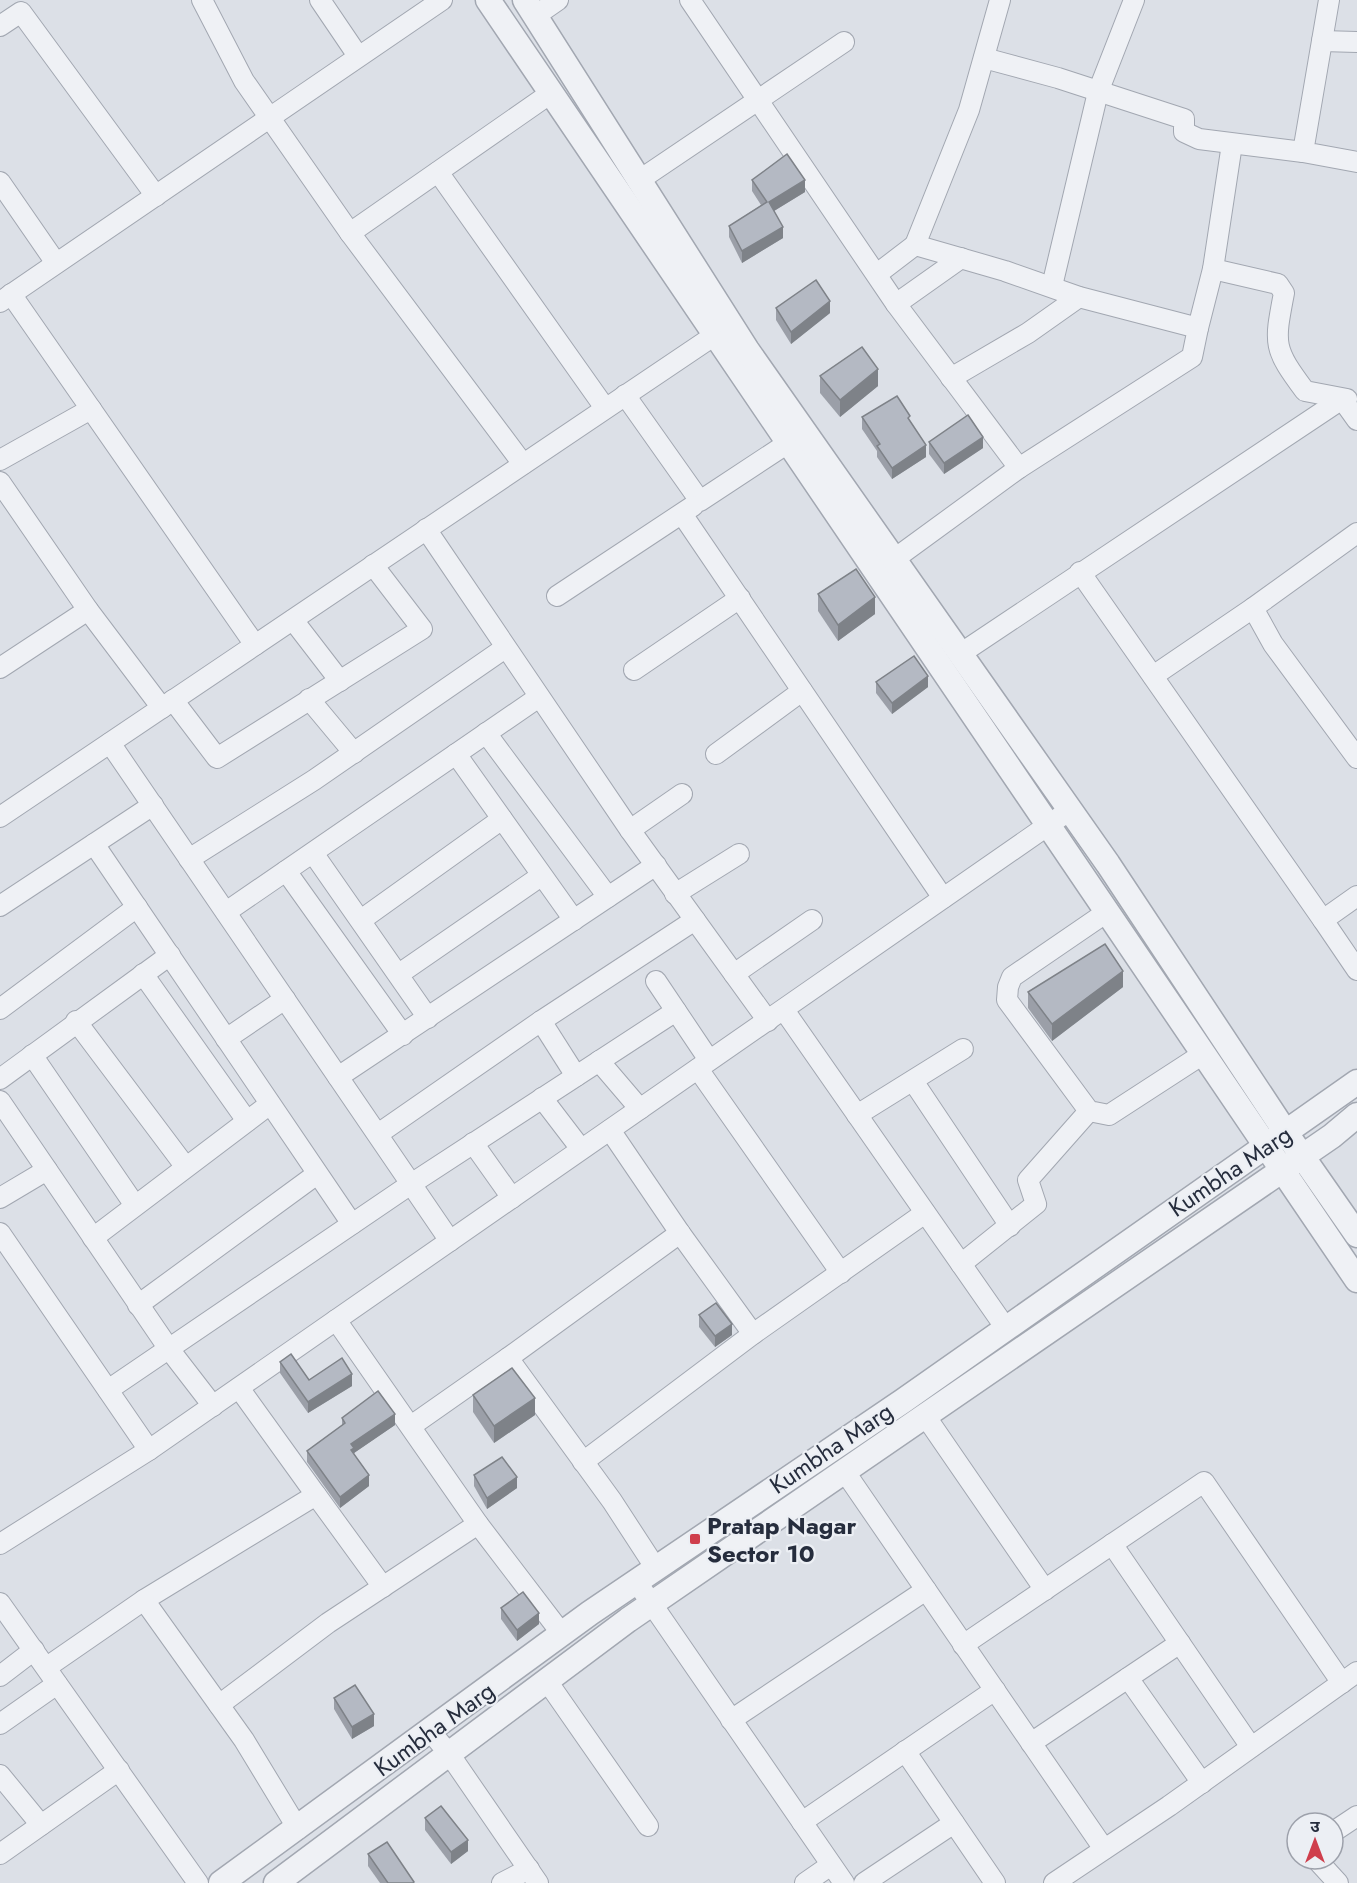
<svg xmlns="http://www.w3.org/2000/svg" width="1357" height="1883" font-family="Jost,'Noto Sans Devanagari',sans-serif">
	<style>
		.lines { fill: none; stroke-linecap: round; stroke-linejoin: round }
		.minor-casing { stroke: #a2a7b1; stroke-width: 22 }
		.tertiary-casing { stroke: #a2a7b1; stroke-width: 27 }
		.minor { stroke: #eff1f5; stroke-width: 20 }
		.tertiary { stroke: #eff1f5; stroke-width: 24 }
		.wall { fill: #9b9fa8 }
		.shaded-wall { fill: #7e8288 }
		.building { fill: #b4b9c3; stroke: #7e8288; stroke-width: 1.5 }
		.poi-dot { fill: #cf3e4c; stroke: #eceff4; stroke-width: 2 }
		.labels { text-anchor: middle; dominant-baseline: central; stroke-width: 4.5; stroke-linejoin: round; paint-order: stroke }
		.street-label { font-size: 24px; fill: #262d3d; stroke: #eceff4 }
		.poi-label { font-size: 24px; font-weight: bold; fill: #262d3d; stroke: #eceff4; text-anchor: start }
	</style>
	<rect width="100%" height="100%" fill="#dce0e7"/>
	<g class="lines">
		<g class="minor-casing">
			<g id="minor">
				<path d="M202 0 244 81 350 233 523 464"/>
				<path d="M320 0 358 56"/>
				<path d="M690 0 896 304 1019 468"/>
				<path d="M1329 0 1303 152 1357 162"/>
				<path d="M535 16 558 0"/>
				<path d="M0 26 21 12 156 196"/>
				<path d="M1322 41 1357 42"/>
				<path d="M984 58 1058 78 1184 119V132L1199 139 1303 152"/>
				<path d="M438 172 605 408"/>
				<path d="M638 181 844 42"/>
				<path d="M0 182 56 263"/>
				<path d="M350 233 551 93"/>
				<path d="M915 245 969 110 1000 0"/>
				<path d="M1213 269 1232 144"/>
				<path d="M877 274 915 245 1005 271 1079 297 1198 328 1192 357 1019 468 882 568"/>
				<path d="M1052 286 1098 92 1134 0"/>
				<path d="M11 294 255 645"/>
				<path d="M0 302 442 0"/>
				<path d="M896 304 961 258"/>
				<path d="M1198 328 1213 269 1278 284 1284 293C1274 345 1273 348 1305 391L1347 399"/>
				<path d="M951 378 1028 333 1079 297"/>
				<path d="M625 395 700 501 788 443"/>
				<path d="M0 460 91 409"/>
				<path d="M0 482 88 610 162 708"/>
				<path d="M682 514 943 898"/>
				<path d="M426 529 630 830 768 1021"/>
				<path d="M1357 533 1253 608 1273 644 1357 758"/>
				<path d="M1080 572 1323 920"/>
				<path d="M557 596 693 506"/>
				<path d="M293 620 340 681"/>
				<path d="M960 654 1342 399 1357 420"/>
				<path d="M0 668 88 610"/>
				<path d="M634 670 740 598"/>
				<path d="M1153 676 1253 608"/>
				<path d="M309 699 354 753"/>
				<path d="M173 700 217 758 422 629 373 565"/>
				<path d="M486 733 608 897"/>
				<path d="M110 743 450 1241"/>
				<path d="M456 754 574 920"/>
				<path d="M716 754 802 691"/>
				<path d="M0 817 715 335"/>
				<path d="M630 830 682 794"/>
				<path d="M94 844 352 1224"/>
				<path d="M313 853 428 1018"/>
				<path d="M189 859 314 780 505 648"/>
				<path d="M286 871 403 1035"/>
				<path d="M675 894 739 854"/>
				<path d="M1357 896 1323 920 1357 970"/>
				<path d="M0 906 153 805"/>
				<path d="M226 912 539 697"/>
				<path d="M1107 912 1012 977 1008 987 1007 1000 1089 1111 1109 1115 1203 1054"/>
				<path d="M361 920 502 819"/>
				<path d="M143 974 247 1121"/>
				<path d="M399 974 541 876"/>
				<path d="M734 974 812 920"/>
				<path d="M656 981 709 1060"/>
				<path d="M0 1009 137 907"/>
				<path d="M784 1010 1005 1327"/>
				<path d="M76 1021 185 1166"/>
				<path d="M541 1021 576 1076"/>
				<path d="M226 1039 285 999"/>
				<path d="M32 1055 134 1204"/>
				<path d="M599 1061 640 1109"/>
				<path d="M698 1069 841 1273"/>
				<path d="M338 1077 656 865"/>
				<path d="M0 1079 170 955"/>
				<path d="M913 1081 1010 1226"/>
				<path d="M542 1098 581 1149"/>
				<path d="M0 1101 169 1349 213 1406"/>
				<path d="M857 1115 963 1049"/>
				<path d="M610 1130 680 1233 753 1334"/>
				<path d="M378 1134 541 1021 695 920"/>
				<path d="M473 1143 512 1198"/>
				<path d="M0 1198 47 1170"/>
				<path d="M0 1233 149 1450"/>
				<path d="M93 1238 270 1104"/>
				<path d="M961 1264 1036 1204 1028 1180 1089 1111"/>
				<path d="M138 1305 317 1174"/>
				<path d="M336 1320 478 1524"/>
				<path d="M508 1358 680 1233"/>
				<path d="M239 1388 316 1495 144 1600 244 1740 298 1829"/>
				<path d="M108 1390 411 1184 676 1011"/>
				<path d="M926 1417 1045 1590"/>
				<path d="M411 1426 508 1358 612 1501 655 1567"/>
				<path d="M583 1462 753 1334 925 1213"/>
				<path d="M845 1472 1104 1849"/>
				<path d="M316 1495 383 1587"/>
				<path d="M0 1544 149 1450 1070 810"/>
				<path d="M1112 1544 1251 1747"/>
				<path d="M636 1581 844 1883"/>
				<path d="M0 1603 198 1883"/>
				<path d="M963 1645 1204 1482 1342 1683"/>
				<path d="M47 1667 144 1600"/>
				<path d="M0 1676 34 1650"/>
				<path d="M1128 1678 1202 1783"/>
				<path d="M547 1681 648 1826"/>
				<path d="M219 1705 328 1623 478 1524 562 1634"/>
				<path d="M731 1720 926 1590"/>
				<path d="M0 1724 57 1684"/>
				<path d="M431 1732 450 1755 538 1883"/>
				<path d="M1031 1743 1180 1643"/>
				<path d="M905 1751 995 1883"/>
				<path d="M0 1775 41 1825"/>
				<path d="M802 1822 995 1690"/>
				<path d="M1333 1832 1357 1816"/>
				<path d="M0 1854 119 1770"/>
				<path d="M1316 1859 1338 1883"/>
				<path d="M502 1883 529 1869"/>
				<path d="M805 1883 831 1865"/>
				<path d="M864 1883 954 1823"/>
				<path d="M1054 1883 1169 1806 1357 1672"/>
			</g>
		</g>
		<g class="tertiary-casing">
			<g id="tertiary">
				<path d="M488 0 1357 1280"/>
				<path d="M525 0 747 350 1108 864 1286 1133 1357 1235"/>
				<path d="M221 1883 590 1613 903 1401 1357 1082"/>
				<path d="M276 1883 628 1620 1332 1136 1357 1115"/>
			</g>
		</g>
		<use href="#minor" class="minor"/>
		<use href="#tertiary" class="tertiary"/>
	</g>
	<g class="wall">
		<path d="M752 180 805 192 774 211 783 238 742 263 729 237V226L761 205 752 191Z"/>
		<path d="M776 308 830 313 791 344 776 320Z"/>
		<path d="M820 376 878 386 840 417 820 393Z"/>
		<path d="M862 417 910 421 926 457 892 479 877 457V451L862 429Z"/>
		<path d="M929 442 983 448 944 474 929 454Z"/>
		<path d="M818 594 875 614 838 641 818 611Z"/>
		<path d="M876 682 928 687 892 714 876 693Z"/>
		<path d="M1123 987 1052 1041 1028 1008V992Z"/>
		<path d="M699 1315 732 1335 715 1347 699 1327Z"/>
		<path d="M280 1362 309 1380 352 1386 308 1413 280 1373Z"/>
		<path d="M473 1395 535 1415 494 1443 473 1412Z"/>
		<path d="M342 1418 395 1425 354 1453 369 1486 340 1508 307 1462V1451L342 1426Z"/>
		<path d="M474 1475 517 1488 487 1509 474 1486Z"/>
		<path d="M501 1608 539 1624 517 1641 501 1619Z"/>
		<path d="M334 1698 374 1726 352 1739 334 1709Z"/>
		<path d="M425 1818 468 1851 451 1864 425 1830Z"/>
		<path d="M368 1854 414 1883H380L368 1866Z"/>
	</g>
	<g class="shaded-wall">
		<path d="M805 180V192L769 214V202Z"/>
		<path d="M783 227V238L742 263V251Z"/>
		<path d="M830 301V313L791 344V332Z"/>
		<path d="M878 369V386L840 417V400Z"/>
		<path d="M983 437V448L944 474V463Z"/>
		<path d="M926 445V457L892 479V468Z"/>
		<path d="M875 597V614L838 641V625Z"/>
		<path d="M928 676V687L892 714V703Z"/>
		<path d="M1123 971V987L1052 1041V1024Z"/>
		<path d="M732 1324V1335L715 1347V1336Z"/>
		<path d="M352 1374V1386L308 1413V1402Z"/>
		<path d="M535 1398V1415L494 1443V1426Z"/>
		<path d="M395 1414V1425L354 1453 351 1461V1444Z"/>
		<path d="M369 1475V1486L340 1508V1497Z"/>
		<path d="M517 1477V1488L487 1509V1498Z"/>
		<path d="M539 1613V1624L517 1641V1630Z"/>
		<path d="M374 1714V1726L352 1739V1727Z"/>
		<path d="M468 1840V1851L451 1864V1852Z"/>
	</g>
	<g class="building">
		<path d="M787 154 805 180 769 202 783 227 742 251 729 226 767 202 752 180Z"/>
		<path d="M816 280 830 301 791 332 776 308Z"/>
		<path d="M862 347 878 369 840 400 820 376Z"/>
		<path d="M897 396 910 416 908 418 926 445 892 468 877 446 880 444 862 417Z"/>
		<path d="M968 415 983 437 944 463 929 442Z"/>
		<path d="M856 569 875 597 838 625 818 594Z"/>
		<path d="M914 656 928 676 892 703 876 682Z"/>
		<path d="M1105 944 1123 971 1052 1024 1028 992Z"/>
		<path d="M716 1303 732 1324 715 1336 699 1315Z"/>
		<path d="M291 1354 309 1380 342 1358 352 1374 308 1402 280 1362Z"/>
		<path d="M512 1368 535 1398 494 1426 473 1395Z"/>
		<path d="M378 1391 395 1414 351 1444 354 1448 351 1450 369 1475 340 1497 307 1451 345 1423 342 1418Z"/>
		<path d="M502 1457 517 1477 487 1498 474 1475Z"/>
		<path d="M523 1592 539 1613 517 1630 501 1608Z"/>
		<path d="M355 1685 374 1714 352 1727 334 1698Z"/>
		<path d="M441 1806 468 1840 451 1852 425 1818Z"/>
		<path d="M387 1842 414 1882 413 1883H388L368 1854Z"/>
	</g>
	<rect class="poi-dot" x="689" y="1533" width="12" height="12" rx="3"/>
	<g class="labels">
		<g class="street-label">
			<text transform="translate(1230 1171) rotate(-34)">Kumbha Marg</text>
			<text transform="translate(831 1448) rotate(-34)">Kumbha Marg</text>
			<text transform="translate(434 1729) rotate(-36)">Kumbha Marg</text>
		</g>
		<g class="poi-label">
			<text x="707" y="1525">Pratap Nagar<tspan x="707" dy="28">Sector 10</tspan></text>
		</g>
	</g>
	<g transform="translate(1315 1841)"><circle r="28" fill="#eceff4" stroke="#9da1ab" stroke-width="1.5"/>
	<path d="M0-4.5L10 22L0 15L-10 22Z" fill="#cf3e4c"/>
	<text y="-9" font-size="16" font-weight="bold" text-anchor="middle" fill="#262d3d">उ</text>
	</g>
</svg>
